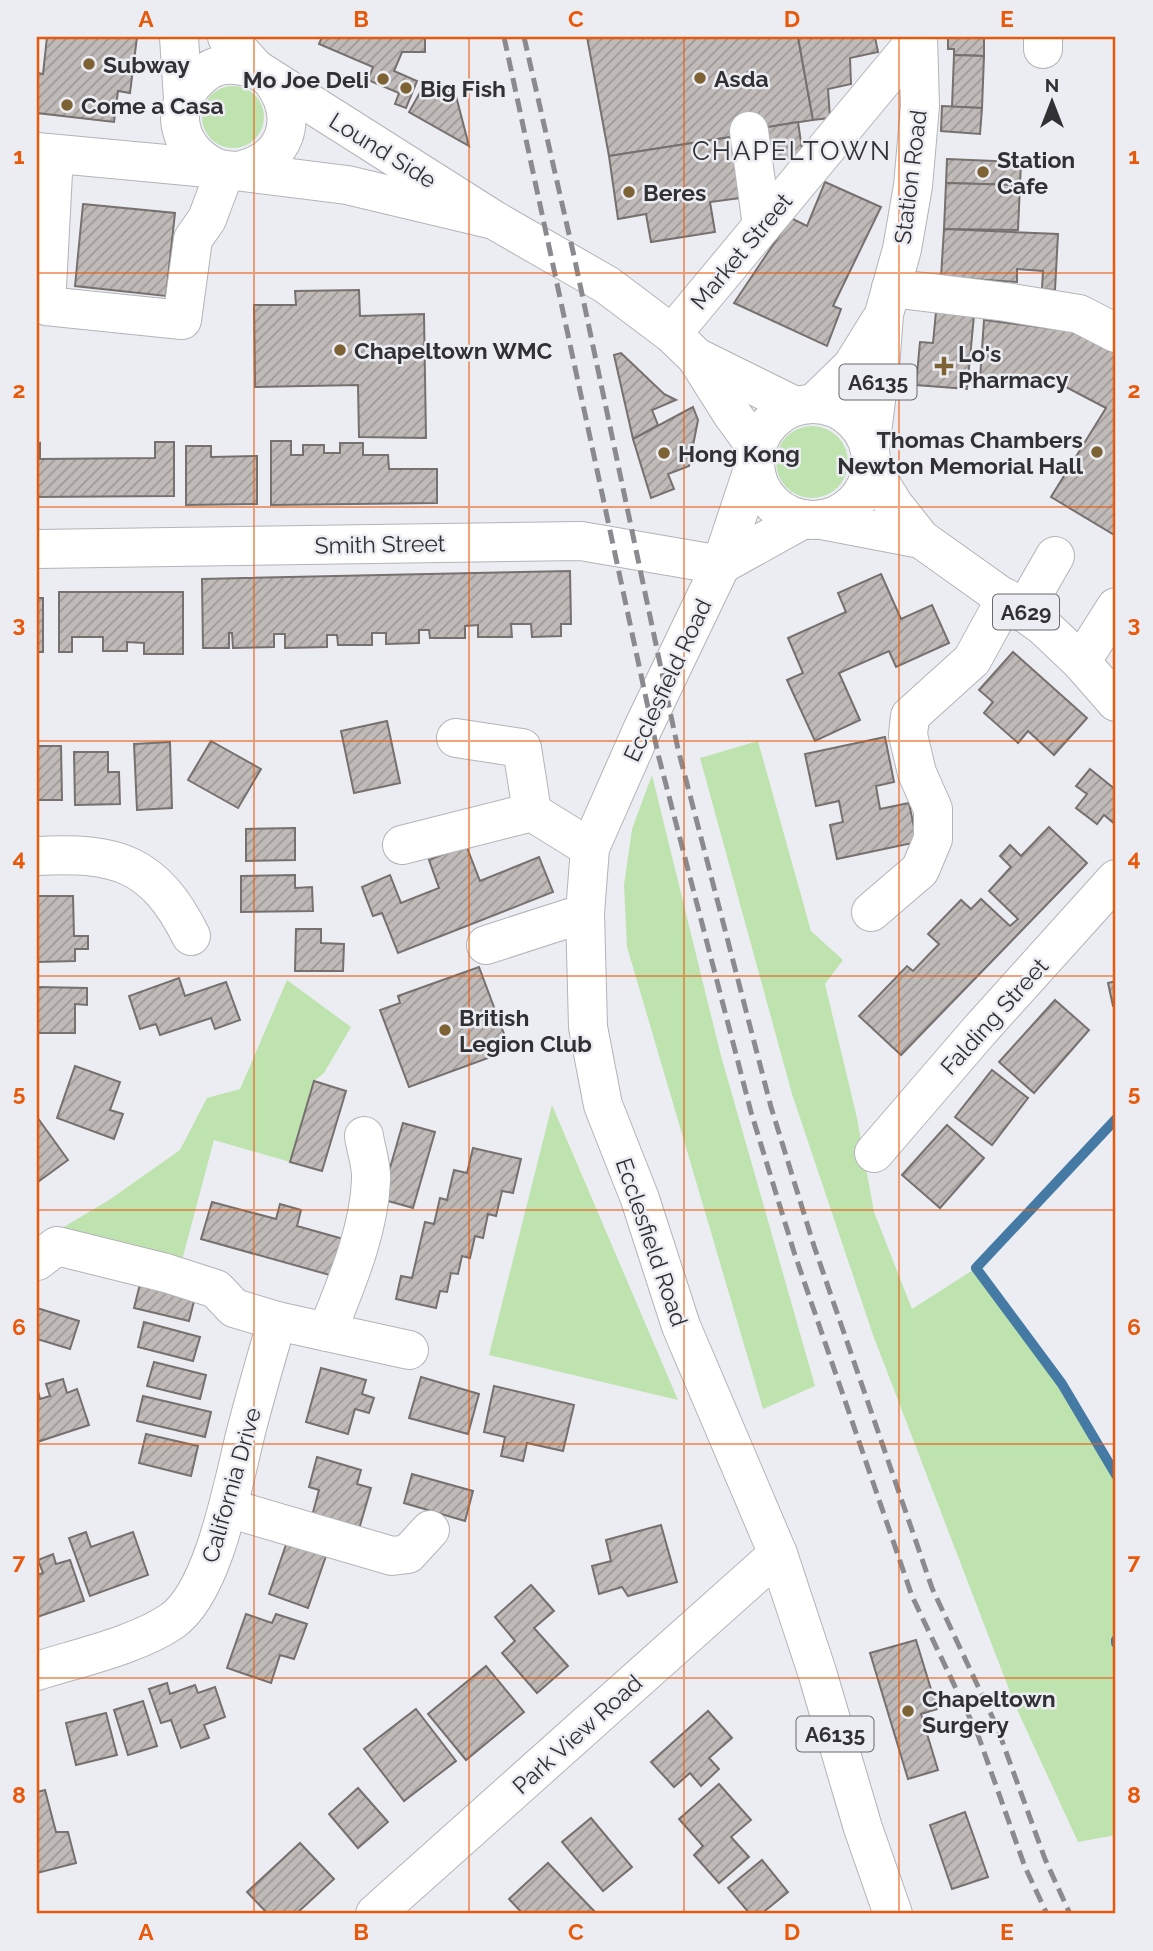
<svg xmlns="http://www.w3.org/2000/svg" width="1153" height="1951" font-family="Raleway,sans-serif">
	<style>
		.green { fill: #bfe3af }
		.lines { fill: none; stroke-linecap: round; stroke-linejoin: round }
		.stream { stroke: #457aa4; stroke-width: 10 }
		.building { fill: url(#building-hatch); stroke: #76706e; stroke-width: 2 }
		.minor-casing { stroke: #b2b4b9; stroke-width: 40 }
		.major-casing { stroke: #b2b4b9; stroke-width: 40 }
		.minor { stroke: #fff; stroke-width: 38 }
		.major { stroke: #fff; stroke-width: 38 }
		.rail { stroke: #8b8b8f; stroke-width: 5; stroke-dasharray: 14 7; stroke-linecap: butt }
		.grid { fill: none; stroke: #e8590c; stroke-width: 2; stroke-opacity: 0.55 }
		.poi-dot { fill: #7d6234; stroke: #ecedf3; stroke-width: 2.5 }
		.labels { text-anchor: middle; dominant-baseline: central; stroke-width: 5; stroke-linejoin: round; paint-order: stroke }
		.shield { fill: #ecedf3; stroke: #69696d; stroke-width: 2 }
		.shield-label { font-size: 21px; font-weight: bold; fill: #313133 }
		.poi-label { font-size: 23px; font-weight: bold; fill: #313133; stroke: #ecedf3; text-anchor: start }
		.street-label { font-size: 23px; fill: #313133; stroke: #ecedf3 }
		.quarter-label { font-size: 26px; letter-spacing: 2px; fill: #313133; stroke: #ecedf3 }
		.neatline { fill: none; stroke: #e8590c; stroke-width: 2.5 }
		.grid-label { font-size: 23px; text-anchor: middle; font-weight: bold; fill: #e8590c }
	</style>
	<defs>
		<pattern id="building-hatch" width="6" height="6" patternUnits="userSpaceOnUse" patternTransform="scale(1.75)"><rect width="6" height="6" fill="#c0bbb8"/><path d="M-1 1l2-2M0 6l6-6M5 7l2-2" fill="none" stroke="#9d9996"/></pattern>
	</defs>
	<rect width="100%" height="100%" fill="#ecedf3"/>
	<g class="green">
		<circle cx="233" cy="117" r="31"/>
		<circle cx="812" cy="462" r="36"/>
		<path d="M758 741 811 931 843 960 825 984 857 1118 874 1212 912 1309 976 1268 1062 1384 1116 1475V1835L1078 1842 1015 1705 873 1335 792 1094 700 758Z"/>
		<path d="M652 775 720 1052 815 1386 763 1409 627 947 624 885 632 829Z"/>
		<path d="M287 980 351 1027 324 1073 314 1081 290 1162 214 1140 181 1264 52 1234 109 1200 180 1150 207 1098 240 1089Z"/>
		<path d="M552 1105 678 1400 489 1355Z"/>
	</g>
	<g class="lines">
		<g class="stream">
			<path d="M1116 1119 976 1268 1062 1384 1116 1475"/>
			<path d="M1116 1640V1643"/>
		</g>
	</g>
	<g class="building">
		<path d="M47 37H137L130 93 118 91 114 122 37 113V73L43 74Z"/>
		<path d="M322 37H425V52H402L394 71 417 81 406 108 395 104 399 93 368 80 373 67 319 44Z"/>
		<path d="M587 37H798L813 120 762 128 731 137 609 156Z"/>
		<path d="M798 37H875L878 52 850 58 851 84 828 89 830 118 813 120Z"/>
		<path d="M948 37H984V56L954 55V49H948Z"/>
		<path d="M954 55 984 56 982 108 952 107Z"/>
		<path d="M427 80 456 96 469 146 409 112Z"/>
		<path d="M942 106 982 108 980 134 941 131Z"/>
		<path d="M798 122 803 156 767 162 762 128Z"/>
		<path d="M731 137 741 198 710 202 715 232 651 242 646 214 618 219 609 156Z"/>
		<path d="M947 159 1021 162 1020 185 946 183Z"/>
		<path d="M825 182 881 207 833 306 841 309 827 346 734 303 791 218 807 226Z"/>
		<path d="M946 183 1020 185 1018 230 944 229Z"/>
		<path d="M83 204 175 213 166 296 75 286Z"/>
		<path d="M944 229 1058 234 1055 290 1042 289 1043 271 1017 269V282L941 277Z"/>
		<path d="M359 290 360 316 424 314 426 438 359 437 358 385 255 387 254 305H296L295 291Z"/>
		<path d="M937 301 975 305 967 389 916 385 920 342 933 343Z"/>
		<path d="M984 320 1095 334 1116 346V536L1051 497 1106 408 1066 387 980 379Z"/>
		<path d="M621 353 664 394 676 400 652 410 658 425 633 439 614 355Z"/>
		<path d="M693 407 698 420 689 466 668 474 674 489 651 498 633 439Z"/>
		<path d="M271 441H291V455H303V445H324V453H340V443H363V455H388L389 469H437V503L271 505Z"/>
		<path d="M155 442H174V496L37 497V444L40 443V459L155 458Z"/>
		<path d="M186 446H211V457L257 456V504L186 505Z"/>
		<path d="M570 571 571 624H561V636L532 637 531 624H511L512 637H478V625L465 626V638H430L429 630H419V643L386 644V633H372V645H338L337 635H327V647L285 648V634H274V647L233 648 232 633H229V648H203L202 579Z"/>
		<path d="M881 574 901 619 932 605 949 643 896 667 889 651 839 673 860 720 815 741 787 680 803 673 788 638 846 612 838 593Z"/>
		<path d="M59 592H183V654H144V643L127 642V651H103V637H72V652H59Z"/>
		<rect x="37" y="598" width="6" height="54"/>
		<path d="M1013 652 1087 718 1054 755 1028 731 1018 743 984 713 993 702 979 690Z"/>
		<path d="M387 721 400 783 354 793 341 731Z"/>
		<path d="M885 737 894 782 876 786 880 809 909 803 917 842 837 859 830 825 843 822 839 801 816 806 805 754Z"/>
		<path d="M211 741 261 769 238 808 188 780Z"/>
		<path d="M170 742 172 808 137 810 134 744Z"/>
		<path d="M37 746H61L62 800H37Z"/>
		<path d="M74 752H108V772H119L120 804 75 805Z"/>
		<path d="M1090 769 1116 790V825L1104 815 1097 824 1076 808 1087 794 1076 786Z"/>
		<path d="M1049 827 1087 863 901 1055 859 1016 907 966 913 971 939 944 928 934 961 900 971 909 981 899 1010 926 1018 919 989 891 1011 867 1000 856 1010 845 1021 856Z"/>
		<path d="M295 828V860L246 861V829Z"/>
		<path d="M466 845 480 881 539 857 553 892 398 953 382 913 373 916 362 887 390 875 401 903 439 888 429 860Z"/>
		<path d="M295 875V888L312 887 313 911 241 912V876Z"/>
		<path d="M37 896H73L74 936H88V949H75V961L37 962Z"/>
		<path d="M296 929H321V943L344 944 343 971H295Z"/>
		<path d="M479 967 510 1050 409 1087 380 1010 400 1003 398 996Z"/>
		<path d="M179 978 185 996 226 982 240 1020 215 1029 211 1018 160 1035 156 1024 140 1029 129 996Z"/>
		<path d="M1116 981V1006H1113L1108 983Z"/>
		<path d="M37 987 87 988V1005L75 1004V1033H37Z"/>
		<path d="M1055 1000 1089 1030 1034 1093 999 1062Z"/>
		<path d="M75 1066 120 1082 110 1110 123 1114 114 1139 57 1118Z"/>
		<path d="M992 1070 1028 1098 992 1145 955 1117Z"/>
		<path d="M314 1081 346 1091 322 1171 290 1162Z"/>
		<path d="M37 1117 68 1160 39 1181 37 1178Z"/>
		<path d="M403 1123 435 1132 413 1208 381 1199Z"/>
		<path d="M947 1125 984 1158 940 1208 902 1175Z"/>
		<path d="M473 1148 521 1159 513 1193 502 1191 496 1216 488 1214 483 1238 475 1236 470 1258 462 1256 458 1274 451 1273 447 1292 440 1291 436 1308 396 1299 401 1276 412 1278 425 1222 434 1224 440 1198 447 1200 454 1170 467 1173Z"/>
		<path d="M212 1202 276 1219 280 1204 301 1210 297 1226 347 1240 337 1277 201 1239Z"/>
		<path d="M140 1284 195 1297 189 1321 134 1308Z"/>
		<path d="M37 1308 79 1321 70 1349 37 1339Z"/>
		<path d="M144 1322 200 1337 193 1361 138 1347Z"/>
		<path d="M154 1362 206 1375 200 1399 147 1386Z"/>
		<path d="M321 1368 366 1380 362 1394 374 1398 369 1413 355 1409 348 1434 306 1422Z"/>
		<path d="M421 1377 479 1394 468 1434 409 1418Z"/>
		<path d="M63 1379 67 1393 77 1389 89 1425 37 1442V1387L40 1399 50 1396 46 1384Z"/>
		<path d="M494 1386 574 1405 563 1451 527 1443 523 1461 501 1456 505 1437 484 1432Z"/>
		<path d="M143 1396 211 1412 205 1437 137 1421Z"/>
		<path d="M146 1434 198 1446 191 1476 139 1463Z"/>
		<path d="M317 1457 361 1470 357 1484 371 1488 359 1529 312 1516 319 1490 309 1487Z"/>
		<path d="M412 1474 473 1491 465 1521 404 1503Z"/>
		<path d="M661 1525 677 1582 628 1596 622 1587 599 1594 592 1566 611 1561 606 1540Z"/>
		<path d="M86 1532 91 1547 133 1532 148 1575 90 1596 69 1538Z"/>
		<path d="M288 1539 327 1553 308 1608 269 1594Z"/>
		<path d="M53 1554 56 1564 70 1560 84 1601 37 1617V1575L43 1573 38 1560Z"/>
		<path d="M531 1585 554 1611 534 1628 568 1666 537 1693 502 1653 515 1641 495 1617Z"/>
		<path d="M246 1614 272 1623 276 1614 307 1624 294 1659 280 1655 271 1683 227 1668Z"/>
		<path d="M916 1640 937 1709 921 1714 938 1770 908 1779 870 1653Z"/>
		<path d="M486 1666 524 1712 466 1760 428 1714Z"/>
		<path d="M167 1683 170 1694 195 1685 198 1693 215 1687 225 1717 204 1725 209 1738 181 1748 171 1720 161 1723 149 1689Z"/>
		<path d="M143 1701 157 1746 128 1755 114 1710Z"/>
		<path d="M416 1709 456 1761 404 1801 364 1749Z"/>
		<path d="M708 1711 732 1738 709 1758 719 1769 701 1786 690 1773 674 1787 651 1762Z"/>
		<path d="M106 1713 117 1755 76 1765 66 1723Z"/>
		<path d="M719 1784 751 1820 731 1837 749 1857 719 1883 694 1855 703 1846 679 1819Z"/>
		<path d="M358 1788 388 1822 358 1848 329 1814Z"/>
		<path d="M45 1790 56 1832H68L76 1863 37 1873V1792Z"/>
		<path d="M965 1812 988 1877 952 1889 930 1825Z"/>
		<path d="M591 1818 632 1867 603 1891 562 1842Z"/>
		<path d="M300 1843 334 1879 296 1914H268L247 1892Z"/>
		<path d="M762 1860 788 1892 761 1914H750L728 1888Z"/>
		<path d="M548 1863 597 1914H523L509 1899Z"/>
	</g>
	<g class="lines">
		<g class="minor-casing">
			<g id="minor">
				<path d="M179 37 183 99"/>
				<path d="M227 37 256 69"/>
				<path d="M1043 37V49"/>
				<path d="M749 131 762 226"/>
				<path d="M54 154 46 306 182 320 193 239 207 219 225 171"/>
				<path d="M891 288 1006 302 1079 314 1116 333"/>
				<path d="M672 334 918 38"/>
				<path d="M37 549 581 541 721 565"/>
				<path d="M1024 610 1055 556"/>
				<path d="M1081 662 1116 607"/>
				<path d="M456 738 522 748 532 812"/>
				<path d="M402 845 532 812 590 848"/>
				<path d="M37 856C116 852 154 862 191 936"/>
				<path d="M871 912 920 870 933 839V809L917 773 908 735 910 716 972 660 1006 598"/>
				<path d="M486 945 585 913"/>
				<path d="M874 1153 979 1031 1116 879"/>
				<path d="M37 1261 57 1246 166 1273 216 1289 234 1308 277 1321 409 1350"/>
				<path d="M327 1332C346 1284 369 1232 371 1180 372 1166 366 1150 364 1136"/>
				<path d="M228 1508 392 1556 408 1554 430 1530"/>
				<path d="M37 1671C78 1658 137 1645 172 1621 216 1590 234 1476 248 1424 257 1390 267 1355 277 1321"/>
				<path d="M375 1914 778 1554"/>
			</g>
		</g>
		<g class="major-casing">
			<g id="major">
				<path d="M37 152 219 169"/>
				<path d="M237 171C286 161 301 119 271 79"/>
				<path d="M494 220 347 185 219 169C179 153 165 108 200 77 206 71 215 66 224 65 235 64 245 66 256 69L494 220 607 285 672 334 696 357 795 406"/>
				<path d="M696 357 732 414 756 447"/>
				<path d="M814 403 852 366 880 321"/>
				<circle cx="813" cy="462" r="58"/>
				<path d="M870 449 880 368 884 314 902 249 913 186 920 106 918 37"/>
				<path d="M754 466 721 565 642 730 590 848 585 913 588 1027 603 1105 640 1199 681 1326 778 1554 817 1672 863 1828 893 1914"/>
				<path d="M871 468 894 505 921 539 1043 626 1081 662 1116 702"/>
				<path d="M822 520 921 539"/>
				<path d="M721 565 802 520"/>
			</g>
		</g>
		<use href="#minor" class="minor"/>
		<use href="#major" class="major"/>
		<g class="rail">
			<path d="M504 37 658 754 751 1112 794 1252 912 1596 978 1735 1025 1867 1047 1914"/>
			<path d="M524 37 574 256 678 749 771 1107 814 1246 932 1588 997 1727 1045 1859 1070 1914"/>
		</g>
	</g>
	<path class="grid" d="M254 37V1914M469 37V1914M684 37V1914M899 37V1914M37 273H1116M37 507H1116M37 741H1116M37 976H1116M37 1210H1116M37 1444H1116M37 1678H1116"/>
	<g class="poi-dot">
		<circle cx="89" cy="64" r="7"/>
		<circle cx="700" cy="78" r="7"/>
		<circle cx="383" cy="79" r="7"/>
		<circle cx="406" cy="88" r="7"/>
		<circle cx="67" cy="105" r="7"/>
		<circle cx="983" cy="172" r="7"/>
		<circle cx="629" cy="192" r="7"/>
		<circle cx="340" cy="350" r="7"/>
		<path d="M940.5 355.5h7v7h7v7h-7v7h-7v-7h-7v-7h7z"/>
		<circle cx="1097" cy="452" r="7"/>
		<circle cx="664" cy="453" r="7"/>
		<circle cx="445" cy="1030" r="7"/>
		<circle cx="908" cy="1711" r="7"/>
	</g>
	<g class="labels">
		<g class="shield">
			<rect x="839.5" y="364.5" width="77" height="35" rx="5"/>
			<rect x="993" y="594.5" width="66" height="35" rx="5"/>
			<rect x="796.5" y="1716.5" width="77" height="35" rx="5"/>
		</g>
		<g class="shield-label">
			<text x="878" y="382">A6135</text>
			<text x="1026" y="612">A629</text>
			<text x="835" y="1734">A6135</text>
		</g>
		<g class="poi-label">
			<text x="103" y="64">Subway</text>
			<text x="714" y="78">Asda</text>
			<text x="369" y="79" text-anchor="end">Mo Joe Deli</text>
			<text x="420" y="88">Big Fish</text>
			<text x="81" y="105">Come a Casa</text>
			<text x="997" y="159">Station<tspan x="997" dy="26">Cafe</tspan></text>
			<text x="643" y="192">Beres</text>
			<text x="354" y="350">Chapeltown WMC</text>
			<text x="958" y="353">Lo's<tspan x="958" dy="26">Pharmacy</tspan></text>
			<text x="1083" y="439" text-anchor="end">Thomas Chambers<tspan x="1083" dy="26">Newton Memorial Hall</tspan></text>
			<text x="678" y="453">Hong Kong</text>
			<text x="459" y="1017">British<tspan x="459" dy="26">Legion Club</tspan></text>
			<text x="922" y="1698">Chapeltown<tspan x="922" dy="26">Surgery</tspan></text>
		</g>
		<g class="street-label">
			<text transform="translate(383 150) rotate(32)">Lound Side</text>
			<text transform="translate(910 177) rotate(-83)">Station Road</text>
			<text transform="translate(741 251) rotate(-50)">Market Street</text>
			<text transform="translate(380 544) rotate(-1)">Smith Street</text>
			<text transform="translate(667 680) rotate(-65)">Ecclesfield Road</text>
			<text transform="translate(994 1016) rotate(-48)">Falding Street</text>
			<text transform="translate(652 1242) rotate(71)">Ecclesfield Road</text>
			<text transform="translate(231 1485) rotate(-74)">California Drive</text>
			<text transform="translate(577 1734) rotate(-42)">Park View Road</text>
		</g>
		<g class="quarter-label">
			<text x="792" y="151">CHAPELTOWN</text>
		</g>
	</g>
	<rect width="1153" height="1951" fill="none" stroke="#ecedf3" stroke-width="77"/>
	<g transform="translate(1052 102)" stroke="#ecedf3" stroke-width="5" paint-order="stroke">
	<path d="M0-5L12 26L0 18L-12 26Z" fill="#313133"/>
	<text y="-10" font-size="19" font-weight="bold" text-anchor="middle" fill="#313133">N</text>
	</g>
	<rect x="38" y="38" width="1076" height="1874" class="neatline"/>
	<g class="grid-label">
		<text x="146" y="27">A</text>
		<text x="361" y="27">B</text>
		<text x="576" y="27">C</text>
		<text x="792" y="27">D</text>
		<text x="1007" y="27">E</text>
		<text x="19" y="164">1</text>
		<text x="1134" y="164">1</text>
		<text x="19" y="398">2</text>
		<text x="1134" y="398">2</text>
		<text x="19" y="632">3</text>
		<text x="1134" y="632">3</text>
		<text x="19" y="866">4</text>
		<text x="1134" y="866">4</text>
		<text x="19" y="1101">5</text>
		<text x="1134" y="1101">5</text>
		<text x="19" y="1335">6</text>
		<text x="1134" y="1335">6</text>
		<text x="19" y="1569">7</text>
		<text x="1134" y="1569">7</text>
		<text x="19" y="1803">8</text>
		<text x="1134" y="1803">8</text>
		<text x="146" y="1940">A</text>
		<text x="361" y="1940">B</text>
		<text x="576" y="1940">C</text>
		<text x="792" y="1940">D</text>
		<text x="1007" y="1940">E</text>
	</g>
</svg>
